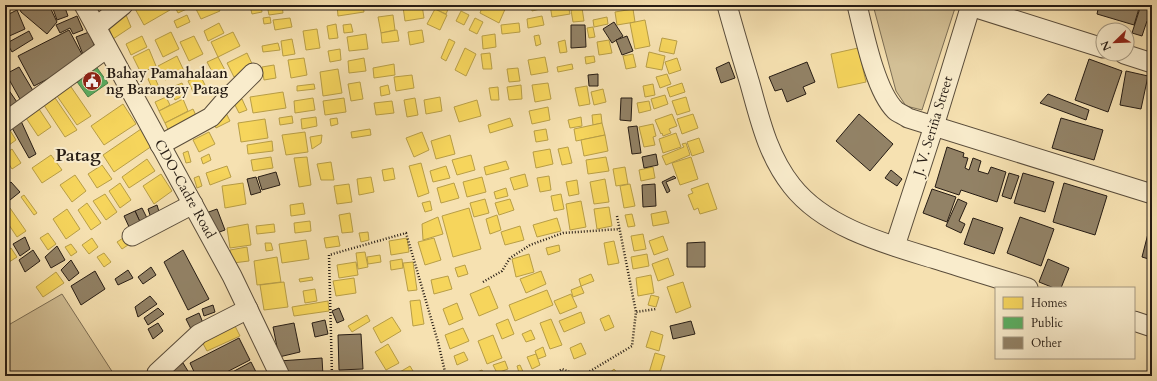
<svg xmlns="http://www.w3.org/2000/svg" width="1157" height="381" font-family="Cardo,serif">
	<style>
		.green { fill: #d3c096; stroke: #7c6e55 }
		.homes { fill: #f6d55c; stroke: #b89e46 }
		.public { fill: #5aae61; stroke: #4a824a }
		.building { fill: #928266; stroke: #261c14 }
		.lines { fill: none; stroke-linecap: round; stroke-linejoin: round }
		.minor-casing { stroke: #5a4d3b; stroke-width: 21 }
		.path { stroke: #261c14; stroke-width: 2.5; stroke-dasharray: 1 2; stroke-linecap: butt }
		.minor { stroke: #f9eccc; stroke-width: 19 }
		.labels { text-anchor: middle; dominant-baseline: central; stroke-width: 4; stroke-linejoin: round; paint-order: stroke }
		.poi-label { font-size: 14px; font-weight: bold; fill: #261c14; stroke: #f9eccc; text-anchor: start }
		.street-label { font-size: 14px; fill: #261c14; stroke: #f9eccc }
		.district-label { font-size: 18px; font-weight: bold; fill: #261c14; stroke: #f9eccc }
	</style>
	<rect width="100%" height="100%" fill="#f6e1b1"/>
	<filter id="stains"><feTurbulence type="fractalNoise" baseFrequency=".005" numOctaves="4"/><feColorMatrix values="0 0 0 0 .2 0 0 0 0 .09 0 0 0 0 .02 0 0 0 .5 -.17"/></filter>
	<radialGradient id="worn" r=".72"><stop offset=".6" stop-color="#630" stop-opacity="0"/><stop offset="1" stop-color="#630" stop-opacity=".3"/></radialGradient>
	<g class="green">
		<path d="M873 5H956L922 110 906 106 896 91Z"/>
		<path d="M62 294 115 376H5V327Z"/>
	</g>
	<g class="homes">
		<path d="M5 5H15L16 7 5 13Z"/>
		<path d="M133 5H167L170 10 144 25Z"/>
		<path d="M174 5H187L189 8 178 13Z"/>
		<path d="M194 5H217L220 11 201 19Z"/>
		<path d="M261 5 262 12 252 14 250 6Z"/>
		<path d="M267 5H282L283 13 269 15Z"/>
		<path d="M337 5H363L364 12 338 16Z"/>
		<path d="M373 5H390V7L374 9Z"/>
		<path d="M422 5 424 18 405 21 403 7Z"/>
		<path d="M436 5H450L446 14 435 9Z"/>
		<path d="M483 5H501L506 7 499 23 480 13Z"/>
		<path d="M531 5H544V8L532 11Z"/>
		<path d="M550 5H568L570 14 552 17Z"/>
		<path d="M582 8 584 21 573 22 571 10Z"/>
		<path d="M435 9 447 15 440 30 427 24Z"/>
		<path d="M633 9 635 22 617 25 615 12Z"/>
		<path d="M124 10 131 27 113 39 109 28Z"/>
		<path d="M461 11 469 15 464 25 456 21Z"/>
		<path d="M187 15 190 22 177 28 174 21Z"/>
		<path d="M393 15 395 30 381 33 378 17Z"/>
		<path d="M542 16 544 25 528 28 527 19Z"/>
		<path d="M270 17 271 23 264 24 263 18Z"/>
		<path d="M607 17 608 24 594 27 593 20Z"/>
		<path d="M290 18 292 27 275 30 273 20Z"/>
		<path d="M475 18 483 22 477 34 469 30Z"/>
		<path d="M645 20 650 46 635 49 630 23Z"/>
		<path d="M219 23 224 33 208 41 204 31Z"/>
		<path d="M519 23 520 32 502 34 501 25Z"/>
		<path d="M336 24 338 38 329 39 327 26Z"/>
		<path d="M351 24 353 32 344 33 343 25Z"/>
		<path d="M593 27 595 37 589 38 587 28Z"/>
		<path d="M317 29 320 48 306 50 303 31Z"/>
		<path d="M397 30 399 41 382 43 381 33Z"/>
		<path d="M422 30 424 42 410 45 408 32Z"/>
		<path d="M171 32 179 49 163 57 155 40Z"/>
		<path d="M233 32 240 46 218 57 211 42Z"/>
		<path d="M366 34 368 49 349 51 347 37Z"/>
		<path d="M495 34 496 47 483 49 482 36Z"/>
		<path d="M539 35 541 44 536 46 534 36Z"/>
		<path d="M142 36 147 47 131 55 126 44Z"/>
		<path d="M194 36 203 54 189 61 180 42Z"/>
		<path d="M662 38 677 41 674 54 659 51Z"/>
		<path d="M292 39 295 54 283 56 281 41Z"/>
		<path d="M449 39 455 42 446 61 441 58Z"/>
		<path d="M565 40 567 52 560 53 558 42Z"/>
		<path d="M609 40 612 53 599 55 597 42Z"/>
		<path d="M278 43 280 50 263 52 262 46Z"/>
		<path d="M465 48 476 54 466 76 455 70Z"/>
		<path d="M858 48 866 82 838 88 831 54Z"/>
		<path d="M149 49 156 66 141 73 133 57Z"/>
		<path d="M340 49 341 60 330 62 328 51Z"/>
		<path d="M649 52 665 56 662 70 646 67Z"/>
		<path d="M247 53 254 68 234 77 227 63Z"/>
		<path d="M490 53 492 69H483L481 54Z"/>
		<path d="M633 54 636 67 626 69 623 56Z"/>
		<path d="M177 56 184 71 165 80 158 66Z"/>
		<path d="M594 56 595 62 586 64 585 57Z"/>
		<path d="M218 57 226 72 215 77 207 62Z"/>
		<path d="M545 57 548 72 531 75 528 60Z"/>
		<path d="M304 58 307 75 291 78 288 60Z"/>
		<path d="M364 58 366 71 349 73 348 61Z"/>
		<path d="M677 58 681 70 669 74 665 62Z"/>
		<path d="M394 64 395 75 374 78 373 68Z"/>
		<path d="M572 64 573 69 558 72 557 67Z"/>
		<path d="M274 65 276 78 264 80 262 67Z"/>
		<path d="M518 68 520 81 509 82 507 69Z"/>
		<path d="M338 69 342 93 323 96 320 72Z"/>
		<path d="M667 74 671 84 660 88 656 77Z"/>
		<path d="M200 75 207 89 194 94 188 81Z"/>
		<path d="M412 75 414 88 396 91 394 77Z"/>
		<path d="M154 76 159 87 153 90 148 79Z"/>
		<path d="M360 82 363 99 351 101 348 84Z"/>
		<path d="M182 83 187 94 175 100 170 88Z"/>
		<path d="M548 83 551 99 535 102 532 85Z"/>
		<path d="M682 83 685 92 670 97 667 88Z"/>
		<path d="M69 84 91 116 77 125 55 93Z"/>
		<path d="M314 84 315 89 297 91V86Z"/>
		<path d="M653 84 655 95 645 97 643 86Z"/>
		<path d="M388 85 390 94 381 96 380 87Z"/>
		<path d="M521 85 522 99 509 100 507 87Z"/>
		<path d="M587 86 590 104 579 106 575 88Z"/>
		<path d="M498 87 499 100H491L489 88Z"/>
		<path d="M603 89 606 102 594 105 591 92Z"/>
		<path d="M51 92 77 130 65 137 40 99Z"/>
		<path d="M283 92 286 108 253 113 250 97Z"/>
		<path d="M665 95 668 104 654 109 651 99Z"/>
		<path d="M166 97 170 105 159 111 155 102Z"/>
		<path d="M440 97 442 111 426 114 424 100Z"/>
		<path d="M686 97 690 111 677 115 672 101Z"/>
		<path d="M313 98 315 110 295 113 294 101Z"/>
		<path d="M344 98 346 112 325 115 323 101Z"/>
		<path d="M415 98 418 115 407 117 404 100Z"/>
		<path d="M183 99 188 111 165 123 159 111Z"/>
		<path d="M242 99 247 110 239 113 234 103Z"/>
		<path d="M477 100 481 116 459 122 454 107Z"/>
		<path d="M392 101 394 113 376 115 374 103Z"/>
		<path d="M649 101 651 110 639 113 637 103Z"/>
		<path d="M123 104 136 124 104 145 91 126Z"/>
		<path d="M37 106 51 127 38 136 24 115Z"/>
		<path d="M548 107 550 120 532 124 529 111Z"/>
		<path d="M193 109 199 122 171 136 165 123Z"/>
		<path d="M226 113 230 121 216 128 212 120Z"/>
		<path d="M601 114 602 123 593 125 592 115Z"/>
		<path d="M672 114 677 126 669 129 671 133 663 136 662 133 661 134 655 120Z"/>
		<path d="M693 114 698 128 682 134 677 119Z"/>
		<path d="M292 116 293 123 280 125 279 118Z"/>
		<path d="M316 117 317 126 302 129 301 119Z"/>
		<path d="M581 117 582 126 570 128 568 120Z"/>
		<path d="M337 118 338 124 331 126 330 119Z"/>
		<path d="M510 118 513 126 490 133 488 125Z"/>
		<path d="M265 119 268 138 241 142 238 123Z"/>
		<path d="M602 123 605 135 576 141 574 129Z"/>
		<path d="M653 124 656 136 653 137 655 145 644 147 639 127Z"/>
		<path d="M8 127 16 140 5 148V129Z"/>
		<path d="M141 129 152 146 114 172 103 155Z"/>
		<path d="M370 129 371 135 352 138 351 132Z"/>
		<path d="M546 129 548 140 536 142 534 131Z"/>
		<path d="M209 132 215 144 199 152 193 140Z"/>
		<path d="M305 132 308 152 286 155 282 135Z"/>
		<path d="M422 132 429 150 414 157 406 138Z"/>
		<path d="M676 133 681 147 663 153 659 139Z"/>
		<path d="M322 135 321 143 312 149 310 137Z"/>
		<path d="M450 135 455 154 436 159 431 141Z"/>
		<path d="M605 135 608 151 584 156 581 140Z"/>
		<path d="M699 138 704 152 692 156 687 142Z"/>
		<path d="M272 141 273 151 248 154 247 145Z"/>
		<path d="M686 143 690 155 666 165 662 156 684 147 682 144Z"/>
		<path d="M568 147 572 163 562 165 558 149Z"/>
		<path d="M12 149 21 163 12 169 5 158V154Z"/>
		<path d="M550 149 553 164 536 168 533 152Z"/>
		<path d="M188 151 191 162 186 163 183 153Z"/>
		<path d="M209 154 211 160 203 164 201 158Z"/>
		<path d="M51 155 62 170 42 183 32 168Z"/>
		<path d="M471 155 475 170 457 175 452 160Z"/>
		<path d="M271 157 273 168 253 171 251 160Z"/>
		<path d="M307 157 311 185 299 187 294 158Z"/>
		<path d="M606 157 609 171 588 174 586 160Z"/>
		<path d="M691 157 698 179 680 185 672 163Z"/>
		<path d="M147 159 155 171 129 188 122 177Z"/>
		<path d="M506 161 509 169 486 175 484 167Z"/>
		<path d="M331 162 334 180H321L317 164Z"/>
		<path d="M421 163 429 193 418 197 409 166Z"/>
		<path d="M102 165 112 179 97 188 88 174Z"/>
		<path d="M227 166 231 177 210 185 206 173Z"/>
		<path d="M446 166 450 178 433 182 430 171Z"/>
		<path d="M625 167 628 184 616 186 613 169Z"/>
		<path d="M653 167 655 178 641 181 639 170Z"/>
		<path d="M393 168 395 179 384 181 382 170Z"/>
		<path d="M161 174 172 191 154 204 143 186Z"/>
		<path d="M525 174 528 186 514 190 510 178Z"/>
		<path d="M75 175 86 191 72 202 60 185Z"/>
		<path d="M199 176 202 186 197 188 194 178Z"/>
		<path d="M549 176 551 190 540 192 537 178Z"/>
		<path d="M371 177 374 192 359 195 357 179Z"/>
		<path d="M482 177 486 192 467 197 463 182Z"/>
		<path d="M605 179 609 202 594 204 590 182Z"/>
		<path d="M577 180 579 194 569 196 566 182Z"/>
		<path d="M120 183 131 200 120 208 109 191Z"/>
		<path d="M243 183 246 204 225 208 222 186Z"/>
		<path d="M454 183 459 198 441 203 437 188Z"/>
		<path d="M708 183 717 209 700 214 698 208 694 210 688 195 693 193 691 189Z"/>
		<path d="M349 184 352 202 337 204 334 186Z"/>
		<path d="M630 184 635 206 624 208 620 186Z"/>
		<path d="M506 188 508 196 496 199 494 192Z"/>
		<path d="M105 194 117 212 106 220 93 201Z"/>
		<path d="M561 194 564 209 554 211 551 196Z"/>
		<path d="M24 195 37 213 34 215 21 197Z"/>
		<path d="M485 199 489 213 474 217 470 203Z"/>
		<path d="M510 199 514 210 499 215 495 203Z"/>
		<path d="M430 201 432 210 425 212 422 203Z"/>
		<path d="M581 201 586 227 570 230 566 204Z"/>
		<path d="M87 203 101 223 91 230 78 210Z"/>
		<path d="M303 203 305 214 291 216 290 205Z"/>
		<path d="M609 207 612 226 597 229 594 209Z"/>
		<path d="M10 208 26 231 17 237 5 219V211Z"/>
		<path d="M469 208 481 249 453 257 442 216Z"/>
		<path d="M67 209 80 229 66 239 53 219Z"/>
		<path d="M666 211 669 223 653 226 651 214Z"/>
		<path d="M350 213 353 232 342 233 339 215Z"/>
		<path d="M632 214 635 226 628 227 625 215Z"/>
		<path d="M497 215 501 230 490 234 486 219Z"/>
		<path d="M438 217 443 234 423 240 422 224Z"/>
		<path d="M557 218 561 231 537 237 533 225Z"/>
		<path d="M310 221 311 231 295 233 294 223Z"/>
		<path d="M248 224 251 245 230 248 227 228Z"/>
		<path d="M274 224 275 232 257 234 256 226Z"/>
		<path d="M520 226 524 240 505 245 501 232Z"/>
		<path d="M368 232 369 240 361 242 359 233Z"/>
		<path d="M48 233 56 244 48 250 40 238Z"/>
		<path d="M643 234 646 249 634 251 631 236Z"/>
		<path d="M338 236 340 246 326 248 324 238Z"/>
		<path d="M663 236 668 250 654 255 649 241Z"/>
		<path d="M92 238 98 247 89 254 82 245Z"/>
		<path d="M123 238 128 245 122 249 117 242Z"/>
		<path d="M407 238 409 252 391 255 389 241Z"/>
		<path d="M434 238 441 260 425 265 418 242Z"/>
		<path d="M306 240 309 259 282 263 279 244Z"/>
		<path d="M614 241 619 263 608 265 604 243Z"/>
		<path d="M265 243H271L273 250 266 251Z"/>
		<path d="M71 244 77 252 71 256 65 247Z"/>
		<path d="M559 245 560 251 548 255 546 248Z"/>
		<path d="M247 247 249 261 233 263 230 250Z"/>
		<path d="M11 248 17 257 6 264 5 252Z"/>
		<path d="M365 252 368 267 358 269 356 253Z"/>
		<path d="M104 253 111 262 104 267 97 257Z"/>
		<path d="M529 254 534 272 516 277 512 259Z"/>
		<path d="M647 254 649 266 633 269 631 257Z"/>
		<path d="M380 255 381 262 368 264 367 257Z"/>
		<path d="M277 257 281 282 257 285 254 261Z"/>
		<path d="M668 258 674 275 658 281 652 264Z"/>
		<path d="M402 259 403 268 391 270 390 261Z"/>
		<path d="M356 262 358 275 339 278 337 265Z"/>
		<path d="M413 262 417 290 408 291 403 263Z"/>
		<path d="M465 265 468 274 458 277 455 268Z"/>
		<path d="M541 271 546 284 526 293 520 279Z"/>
		<path d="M56 272 64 283 43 297 36 287Z"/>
		<path d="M591 274 594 281 581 286 579 279Z"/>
		<path d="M651 275 654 293 638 296 636 278Z"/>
		<path d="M448 276 452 289 434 294 431 280Z"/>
		<path d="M312 277 313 280 300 282 299 279Z"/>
		<path d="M354 278 356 293 336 296 333 281Z"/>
		<path d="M284 282 288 307 264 310 260 285Z"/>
		<path d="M683 282 691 307 676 313 667 287Z"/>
		<path d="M489 286 498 308 479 316 470 294Z"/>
		<path d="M581 286 584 293 573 297 571 290Z"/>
		<path d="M315 289 317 301 305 303 303 291Z"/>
		<path d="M547 290 553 305 515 321 509 305Z"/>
		<path d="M571 294 577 307 560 314 554 301Z"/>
		<path d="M651 295 659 297 656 307 648 305Z"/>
		<path d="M420 300 424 324 413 326 410 301Z"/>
		<path d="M328 301 329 311 294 316 292 307Z"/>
		<path d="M457 303 463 319 449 325 443 309Z"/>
		<path d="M581 312 585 323 564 332 559 321Z"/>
		<path d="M367 315 370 321 352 332 348 326Z"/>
		<path d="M609 315 614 327 605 331 600 319Z"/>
		<path d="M392 317 401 331 381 343 373 328Z"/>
		<path d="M508 319 514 334 502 339 496 324Z"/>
		<path d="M551 319 562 345 550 349 540 323Z"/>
		<path d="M232 320 240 336 207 351 199 336Z"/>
		<path d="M463 328 469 341 450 349 445 335Z"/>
		<path d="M531 330 535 339 526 342 522 334Z"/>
		<path d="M651 331 663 335 659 351 646 347Z"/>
		<path d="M493 335 502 358 487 364 478 341Z"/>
		<path d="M581 343 586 354 574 359 570 348Z"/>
		<path d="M388 344 399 363 386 370 375 352Z"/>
		<path d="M543 347 546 356 538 359 535 351Z"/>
		<path d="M464 352 468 360 457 365 454 356Z"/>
		<path d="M655 353 665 356 659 376H648Z"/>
		<path d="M536 354 540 365 532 369 527 357Z"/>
		<path d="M505 361 508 369 497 373 493 365Z"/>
		<path d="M520 365 525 376H520L517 366Z"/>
		<path d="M410 366 416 376H393Z"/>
		<path d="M614 369 620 376H606Z"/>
		<path d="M482 370 485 376H467Z"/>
	</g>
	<path class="public" d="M95 65 108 83 88 97 75 79Z"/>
	<g class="building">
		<path d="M18 5H49L57 22 47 34 21 12Z"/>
		<path d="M64 5 68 16 57 20 52 6Z"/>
		<path d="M1099 5H1140L1134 25 1097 14Z"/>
		<path d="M1141 5H1152V23L1147 21 1142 36 1132 33Z"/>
		<path d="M17 10 25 29 5 38V16Z"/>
		<path d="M77 16 83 30 73 34 70 28 60 33 56 25Z"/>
		<path d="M614 22 623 36 612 43 603 29Z"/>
		<path d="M571 25H585L586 47 571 48Z"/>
		<path d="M69 30 85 60 34 86 18 56Z"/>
		<path d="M29 31 33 39 12 52 7 43Z"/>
		<path d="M89 32 97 52 84 57 76 37Z"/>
		<path d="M627 36 633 51 622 55 616 40Z"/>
		<path d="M1089 59 1122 71 1108 112 1075 100Z"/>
		<path d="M729 62 735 78 721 83 716 68Z"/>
		<path d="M807 62 815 82 803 87 806 94 787 102 782 89 775 91 769 77Z"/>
		<path d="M19 67 35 94 21 101 6 74Z"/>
		<path d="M1126 71 1148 76 1141 109 1120 105Z"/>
		<path d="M598 74V86H589L588 75Z"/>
		<path d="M8 89 19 105 5 114V92Z"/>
		<path d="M1048 94 1089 110 1086 120 1040 103Z"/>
		<path d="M621 98H632L631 121 620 120Z"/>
		<path d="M859 114 893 144 870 171 836 141Z"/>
		<path d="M1061 118 1103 130 1094 160 1052 148Z"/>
		<path d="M21 121 36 154 29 158 11 126Z"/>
		<path d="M637 126 641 153 632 154 628 127Z"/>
		<path d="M947 147 964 153 963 157 968 158 965 168 969 170 973 158 981 161 978 171 988 174 991 167 1006 172 997 202 961 190 959 195 935 187Z"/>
		<path d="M656 154 658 165 644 168 642 157Z"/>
		<path d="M891 170 902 179 897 186 885 178Z"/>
		<path d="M276 172 280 185 262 190 258 177Z"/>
		<path d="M1009 173 1019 176 1011 199 1002 196Z"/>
		<path d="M1023 173 1054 182 1045 212 1014 203Z"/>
		<path d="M674 176 676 178 666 182 670 191 667 193 662 182Z"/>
		<path d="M256 177 261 192 251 195 247 179Z"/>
		<path d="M11 182 20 192 10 200 5 195V186Z"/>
		<path d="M1064 183 1107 196 1095 235 1053 222Z"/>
		<path d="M655 184 656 206 643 207 642 185Z"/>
		<path d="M932 189 956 197 947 222 923 213Z"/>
		<path d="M958 199 967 203 959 221 965 224 961 233 946 226Z"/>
		<path d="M157 205 160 215 151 218 148 209Z"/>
		<path d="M142 208 148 220 141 224 135 211Z"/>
		<path d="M217 209 225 230 214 234 206 213Z"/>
		<path d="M135 211 141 224 130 229 124 216Z"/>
		<path d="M1020 217 1054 229 1041 266 1007 253Z"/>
		<path d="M973 218 1003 228 994 254 964 244Z"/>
		<path d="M1152 218V260L1142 257Z"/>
		<path d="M25 237 30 249 20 256 13 244Z"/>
		<path d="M705 242V267H687V243Z"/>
		<path d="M57 246 65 260 51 268 45 257Z"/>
		<path d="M33 250 40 261 25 272 19 260Z"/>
		<path d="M183 250 209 299 188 310 164 262Z"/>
		<path d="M1048 259 1069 268 1061 288H1054L1039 282Z"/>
		<path d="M71 260 79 273 69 281 61 270Z"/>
		<path d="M151 267 156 275 143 284 138 277Z"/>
		<path d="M128 270 133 278 118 285 115 279Z"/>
		<path d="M95 271 105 289 81 305 71 286Z"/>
		<path d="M150 296 157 304 138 317 135 307Z"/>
		<path d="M213 305 215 312 204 316 202 309Z"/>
		<path d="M158 308 164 314 148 325 144 318Z"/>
		<path d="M339 308 344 320 337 323 332 311Z"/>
		<path d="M199 313 203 323 191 329 186 319Z"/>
		<path d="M325 320 328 334 315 337 312 323Z"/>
		<path d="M691 321 695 334 673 339 670 326Z"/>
		<path d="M158 323 163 331 153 339 148 329Z"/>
		<path d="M294 323 300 352 279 357 273 327Z"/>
		<path d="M361 334 363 369 339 370 338 335Z"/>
		<path d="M239 338 250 360 219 376H196L190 363Z"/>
		<path d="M322 358 323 376H287L279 361Z"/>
		<path d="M251 362 258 376H225Z"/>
		<path d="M183 363 191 376H165V375Z"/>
	</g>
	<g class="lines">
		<g class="minor-casing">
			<g id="minor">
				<path d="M84 5 232 276 280 376"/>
				<path d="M727 5C734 31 742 57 750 84 760 120 768 156 792 186 825 228 886 244 935 259 966 269 997 278 1028 288"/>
				<path d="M857 5C864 33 875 90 895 110 898 113 904 115 908 118L1152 194"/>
				<path d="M970 6 1103 48"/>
				<path d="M96 27 123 5"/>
				<path d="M1124 54 1152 63"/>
				<path d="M5 122 107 48"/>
				<path d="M160 145 211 117 224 102 253 73"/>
				<path d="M132 236 193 204"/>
				<path d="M895 246 934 126 971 5"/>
				<path d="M1134 321 1152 327"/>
				<path d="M157 373 199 334 248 309"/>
			</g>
		</g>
		<g class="path">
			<path d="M617 216 636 312"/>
			<path d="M483 282 502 271 510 258 530 245 563 233 620 229"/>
			<path d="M332 376 329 255 406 233 438 342 446 376"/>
			<path d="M553 376 562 369 579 376"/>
			<path d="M582 376 632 346 636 312 656 309"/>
		</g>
		<use href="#minor" class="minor"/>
	</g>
	<defs>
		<g id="civic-disc" transform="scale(1)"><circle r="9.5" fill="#8f2418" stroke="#f9eccc"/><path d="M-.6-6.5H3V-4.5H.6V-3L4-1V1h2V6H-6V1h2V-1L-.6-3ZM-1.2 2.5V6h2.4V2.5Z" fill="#fff"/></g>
	</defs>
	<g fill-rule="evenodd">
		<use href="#civic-disc" x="92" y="81"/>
	</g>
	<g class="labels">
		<g class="poi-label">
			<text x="106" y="73">Bahay Pamahalaan<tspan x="106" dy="16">ng Barangay Patag</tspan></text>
		</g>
		<g class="street-label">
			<text transform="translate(933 126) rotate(-73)">J. V. Seriña Street</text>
			<text transform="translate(185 189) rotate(61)">CDO-Cadre Road</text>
		</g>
		<g class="district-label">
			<text x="78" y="155">Patag</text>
		</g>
	</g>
	<rect width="1157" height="381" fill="none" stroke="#f6e1b1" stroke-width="20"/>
	<rect x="6" y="6" width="1145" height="369" fill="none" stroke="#261c14" stroke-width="2"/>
	<rect x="10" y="10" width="1137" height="361" fill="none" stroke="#261c14"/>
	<rect x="995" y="287" width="140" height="72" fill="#f9eccc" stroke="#a59982"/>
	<rect x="1003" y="297" width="20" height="12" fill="#f6d55c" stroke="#a59982"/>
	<text x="1031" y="307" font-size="12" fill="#261c14">Homes</text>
	<rect x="1003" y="317" width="20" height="12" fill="#5aae61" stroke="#a59982"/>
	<text x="1031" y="327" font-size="12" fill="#261c14">Public</text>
	<rect x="1003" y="337" width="20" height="12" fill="#928266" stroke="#a59982"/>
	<text x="1031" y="347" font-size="12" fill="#261c14">Other</text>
	<g transform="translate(1115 42) rotate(247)"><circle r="19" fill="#f9eccc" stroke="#a59982"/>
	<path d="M0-3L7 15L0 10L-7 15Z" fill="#8f2418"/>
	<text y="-6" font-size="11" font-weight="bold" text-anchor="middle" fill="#261c14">N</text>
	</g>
	<rect width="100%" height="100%" filter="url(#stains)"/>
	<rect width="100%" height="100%" fill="url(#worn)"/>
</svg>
